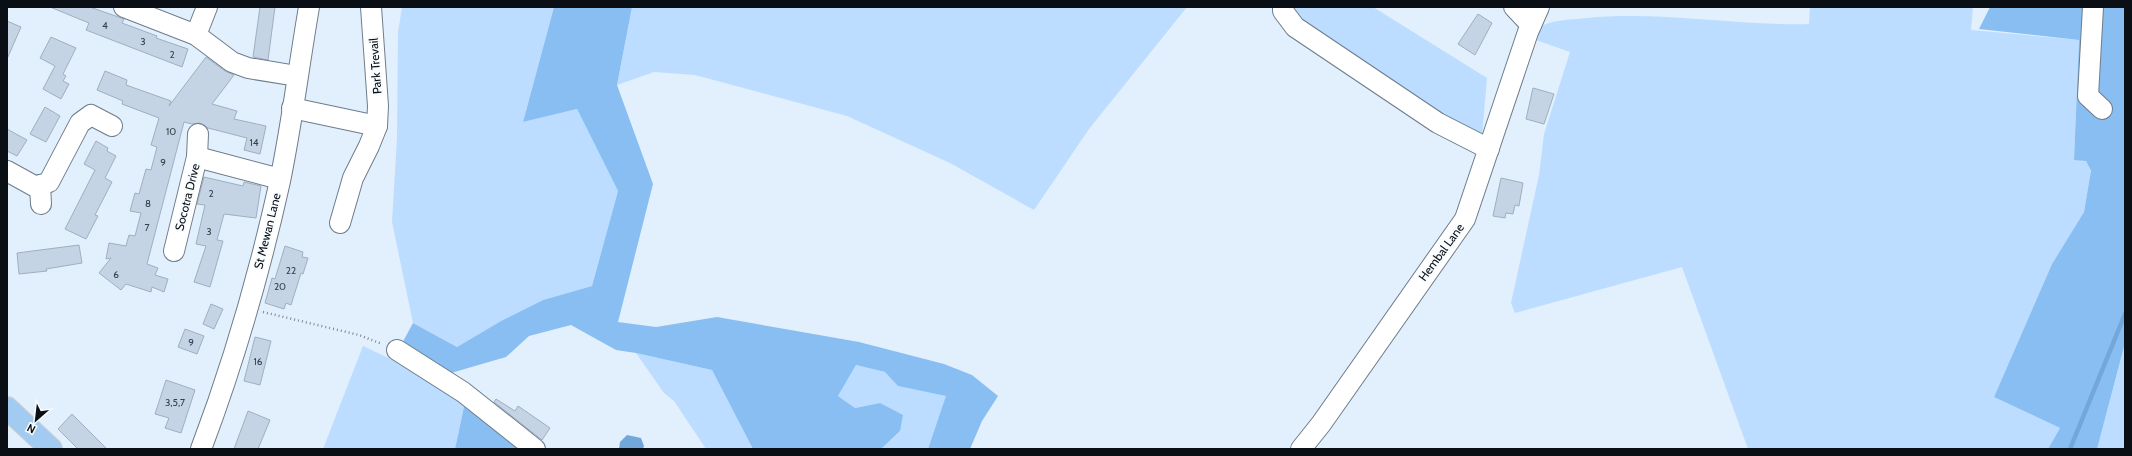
<svg xmlns="http://www.w3.org/2000/svg" width="2132" height="456" font-family="Cabin,sans-serif">
	<style>
		.green { fill: #bcddff }
		.forest { fill: #89bef2 }
		.water { fill: #73a7da }
		.lines { fill: none; stroke-linecap: round; stroke-linejoin: round }
		.stream { stroke: #73a7da; stroke-width: 4.5 }
		.building { fill: #c4d4e5; stroke: #9fafbf }
		.minor-casing { stroke: #6d7c8b; stroke-width: 22 }
		.major-casing { stroke: #cecfd0; stroke-width: 24 }
		.path { stroke: #7e8791; stroke-width: 2.5; stroke-dasharray: 1 3; stroke-linecap: butt }
		.minor { stroke: #fff; stroke-width: 20 }
		.major { stroke: #a2cbf2; stroke-width: 22 }
		.labels { text-anchor: middle; dominant-baseline: central; stroke-width: 4; stroke-linejoin: round; paint-order: stroke }
		.number-label { font-size: 10px; fill: #384049 }
		.street-label { font-size: 12px; fill: #0a0f15; stroke: #f8fcff }
	</style>
	<rect width="100%" height="100%" fill="#e2f0fd"/>
	<g class="green">
		<path d="M402 7H554L523 122 577 109 618 191 592 286 543 300 501 321 457 347 413 323 392 222 397 138 398 32Z"/>
		<path d="M632 7H1187L1089 129 1034 210 950 163 847 116 695 75 654 72 617 85Z"/>
		<path d="M1289 7H1373L1487 78 1482 136 1437 112 1301 23Z"/>
		<path d="M1810 7H1973L1971 30 2079 40 2074 159 2086 161 2091 172 2084 212 2052 264 1994 397 2060 428 2048 449H1748L1682 267 1515 313 1511 303 1539 175 1544 134 1570 52 1533 39 1537 28C1554 19 1568 20 1587 18 1661 11 1735 26 1809 24Z"/>
		<path d="M2125 343V449H2097Z"/>
		<path d="M363 346 414 370 465 402 455 449H323Z"/>
		<path d="M636 353 712 370 753 449H706L674 401 664 393Z"/>
		<path d="M856 365 885 372 899 386 947 396 928 449H881L900 431 880 403 855 408 838 396Z"/>
	</g>
	<g class="forest">
		<path d="M554 7H632L617 85 653 184 618 322 656 327 717 317 859 342 944 364 972 375 998 396 982 421 970 449H928L946 396 898 386 885 372 856 365 838 396 855 408 880 403 903 415 900 431 881 449H753L712 370 636 353 616 350 571 325 529 336 506 357 451 373 523 449H455L465 402 414 370 393 360 413 323 457 347 501 321 543 300 592 286 618 191 577 109 523 122Z"/>
		<path d="M1990 7H2123L2125 10V343L2097 449H2048L2060 428 1994 397 2052 264 2084 212 2091 171 2086 161 2074 160 2079 40 1979 29Z"/>
	</g>
	<path class="water" d="M627 435 641 438 644 446 643 449H619L620 442Z"/>
	<g class="lines">
		<path class="stream" d="M2070 449 2125 314"/>
	</g>
	<g class="building">
		<path d="M50 7H90L124 19 122 23 157 36 156 38 188 49 182 67 86 30 89 23Z"/>
		<path d="M260 7H275L268 60 253 57Z"/>
		<path d="M1478 14 1492 23 1475 55 1458 44Z"/>
		<path d="M7 21 21 27 7 59Z"/>
		<path d="M51 37 76 48 63 74 66 76 63 81 69 84 61 99 43 89 55 66 40 58Z"/>
		<path d="M206 57 225 71 234 75 212 104 237 111 234 119 266 126 260 154 244 150 247 138 208 128 199 123 192 124 184 122 147 264 158 268 155 275 168 279 164 292 152 287 151 292 126 284 121 290 99 273 111 258 106 259 109 243 126 246 129 235 135 236 141 213 130 211 135 193 139 194 146 169 151 170 157 147 151 145 159 118 122 104 123 101 97 90 105 71 127 80 126 85 171 101 169 106Z"/>
		<path d="M1533 88 1554 94 1544 124 1526 119Z"/>
		<path d="M45 107 60 116 46 142 30 134Z"/>
		<path d="M7 129 27 140 17 156 7 151Z"/>
		<path d="M96 141 108 148 107 151 116 156 105 178 112 182 95 215 98 216 86 239 65 229 95 170 84 164Z"/>
		<path d="M204 177 243 186 244 182 261 186 256 218 224 214 217 240 223 241 210 287 194 282 206 246 196 244 205 205 197 204Z"/>
		<path d="M1501 178 1523 183 1519 206 1515 205 1513 214 1506 213 1505 218 1493 216Z"/>
		<path d="M79 245 82 263 46 269 47 271 19 274 17 253Z"/>
		<path d="M285 246 303 252 302 257 308 258 303 274 301 273 291 305 286 303 284 309 265 303 272 278 275 279Z"/>
		<path d="M211 304 223 309 214 329 203 324Z"/>
		<path d="M185 329 204 336 197 354 178 347Z"/>
		<path d="M255 337 271 341 260 385 244 381Z"/>
		<path d="M166 380 195 390 181 433 165 428 169 418 155 414Z"/>
		<path d="M496 399 515 411 518 406 550 428 542 440 494 402Z"/>
		<path d="M248 411 270 420 258 449H234Z"/>
		<path d="M72 414 107 449H78L58 429Z"/>
	</g>
	<g class="lines">
		<g class="minor-casing">
			<g id="minor">
				<path d="M124 7 196 35 232 62 248 68 297 76"/>
				<path d="M1283 7V11L1295 27 1438 123 1489 149"/>
				<path d="M1514 7 1531 25"/>
				<path d="M2093 7 2088 96 2102 109"/>
				<path d="M196 35 207 7"/>
				<path d="M292 108 377 126"/>
				<path d="M197 157 198 134"/>
				<path d="M7 171 36 187 49 182 80 123 91 115 112 126"/>
				<path d="M40 185 41 204"/>
				<path d="M340 223 353 178 369 146 377 126 378 106 371 7"/>
				<path d="M174 251 197 157 280 179"/>
				<path d="M397 350 463 392 535 449"/>
				<path d="M201 449C234 362 260 271 280 181 292 123 299 65 309 7"/>
				<path d="M1301 449 1321 424 1465 219 1528 32 1539 7"/>
			</g>
		</g>
		<g class="major-casing">
			<path id="major" d="M7 408 51 449"/>
		</g>
		<path class="path" d="M263 312 359 335 382 344"/>
		<use href="#minor" class="minor"/>
		<use href="#major" class="major"/>
	</g>
	<g class="labels">
		<g class="number-label">
			<text x="105" y="25">4</text>
			<text x="143" y="41">3</text>
			<text x="172" y="54">2</text>
			<text x="171" y="131">10</text>
			<text x="254" y="142">14</text>
			<text x="163" y="162">9</text>
			<text x="211" y="193">2</text>
			<text x="148" y="203">8</text>
			<text x="147" y="227">7</text>
			<text x="209" y="231">3</text>
			<text x="291" y="270">22</text>
			<text x="116" y="274">6</text>
			<text x="280" y="286">20</text>
			<text x="191" y="342">9</text>
			<text x="258" y="361">16</text>
			<text x="175" y="402">3,5,7</text>
		</g>
		<g class="street-label">
			<text transform="translate(375 66) rotate(-94)">Park Trevail</text>
			<text transform="translate(187 197) rotate(-76)">Socotra Drive</text>
			<text transform="translate(267 231) rotate(-76)">St Mewan Lane</text>
			<text transform="translate(1441 252) rotate(-54)">Hembal Lane</text>
		</g>
	</g>
	<rect width="2132" height="456" fill="none" stroke="#0a0f15" stroke-width="16"/>
	<g transform="translate(36 420) rotate(208)" stroke="#f8fcff" stroke-width="3" paint-order="stroke">
	<path d="M0-3L7 15L0 10L-7 15Z" fill="#0a0f15"/>
	<text y="-6" font-size="11" font-weight="bold" text-anchor="middle" fill="#0a0f15">N</text>
	</g>
</svg>
